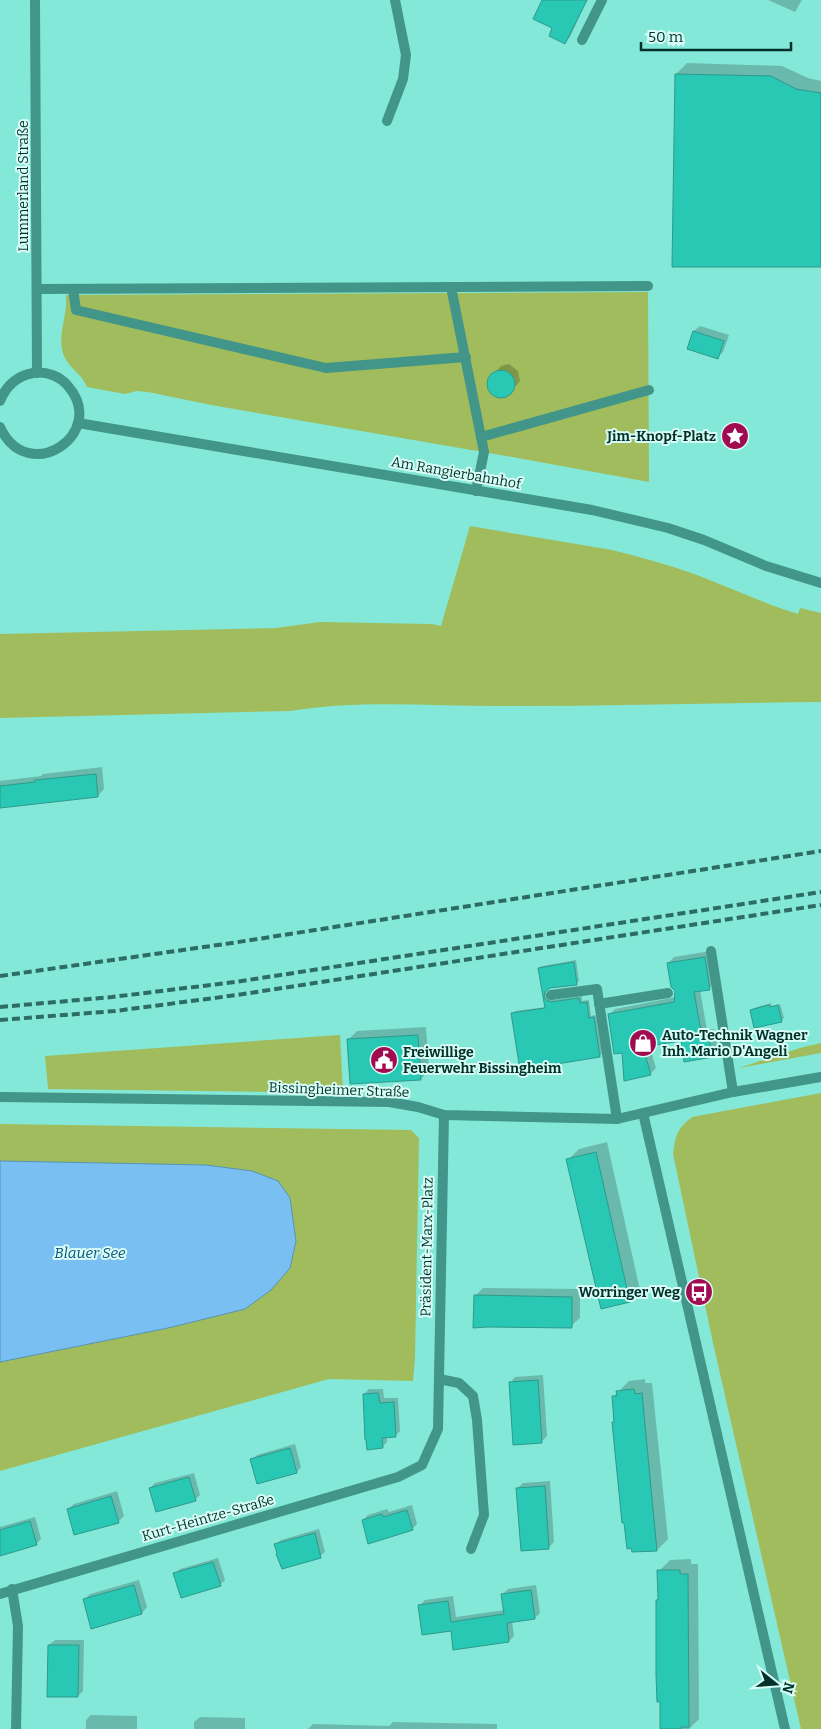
<svg xmlns="http://www.w3.org/2000/svg" width="821" height="1729" font-family="Bitter,serif">
	<style>
		.green { fill: #a1bc5c }
		.water { fill: #7abff2; stroke: #5694b6 }
		.shadow { fill: #0003 }
		.building { fill: #28c8b4; stroke: #2e9a8b }
		.lines { fill: none; stroke-linecap: round; stroke-linejoin: round }
		.service { stroke: #419689; stroke-width: 10 }
		.pedestrian { stroke: #419689; stroke-width: 10 }
		.minor { stroke: #419689; stroke-width: 10 }
		.tertiary { stroke: #419689; stroke-width: 10 }
		.rail { stroke: #2c6c63; stroke-width: 4; stroke-dasharray: 8 4; stroke-linecap: butt }
		.labels { text-anchor: middle; dominant-baseline: central; stroke-width: 4; stroke-linejoin: round; paint-order: stroke }
		.street-label { font-size: 14px; fill: #02302b; stroke: #d8fdf6 }
		.poi-label { font-size: 14px; font-weight: bold; fill: #02302b; stroke: #d8fdf6; text-anchor: end }
		.water-label { font-size: 15px; font-style: italic; fill: #0d537d; stroke: #d8fdf6 }
	</style>
	<rect width="100%" height="100%" fill="#84e8d8"/>
	<g class="green">
		<path d="M648 292 649 482 506 456 211 405 148 392 137 391 125 394 87 387C82 374 69 368 64 356 56 335 68 317 66 295Z"/>
		<path d="M470 526 612 550C641 557 669 565 697 575 731 588 763 603 798 614L800 608 821 613V702C718 703 616 706 514 706 439 707 364 699 290 711L0 718V634L276 628 320 622 432 624 441 626Z"/>
		<path d="M340 1035 343 1093 48 1089 45 1056Z"/>
		<path d="M821 1043V1053L739 1068 800 1048Z"/>
		<path d="M821 1093V1729H801L713 1343 673 1154C675 1136 677 1129 692 1117Z"/>
		<path d="M0 1124 411 1130 419 1138 415 1358 413 1381 329 1379 0 1471Z"/>
	</g>
	<path class="water" d="M0 1161 206 1165 252 1171 278 1181 290 1198 296 1241 290 1268 271 1290 245 1309 168 1328 0 1362Z"/>
	<g class="shadow">
		<path d="M543 0H587L570 37 565 42 554 28Z"/>
		<path d="M768 0H802L795 12Z"/>
		<path d="M687 63 782 66 808 78 821 81V266L676 74Z"/>
		<path d="M700 326 729 335 723 352 718 357 689 348 694 331Z"/>
		<path d="M509 364 518 371 520 381 508 395 498 397 490 391 488 381 501 366Z"/>
		<path d="M102 767 104 789 98 796 0 807V781L41 776 43 774Z"/>
		<path d="M711 951 715 982 709 988 700 990 707 1030 714 1029 718 1050 712 1056 682 1039 649 1045 656 1068 650 1074 623 1051 609 1015 615 1009 676 997V991L668 963 674 957Z"/>
		<path d="M576 960 579 981 577 983 549 987 547 989 546 993 548 997 554 1000 582 996V1001L589 1000 591 1016 596 1015 602 1053 600 1056 521 1069 512 1014 515 1011 546 1007 539 968 542 966Z"/>
		<path d="M771 1003 772 1006 780 1004 784 1018 781 1021 751 1010 754 1008Z"/>
		<path d="M426 1027 429 1070 421 1079 348 1040 357 1031Z"/>
		<path d="M607 1142 640 1290 629 1301 568 1160 579 1149Z"/>
		<path d="M483 1288 580 1289V1318L571 1326 475 1296Z"/>
		<path d="M543 1375 547 1436 541 1442 510 1383 515 1377Z"/>
		<path d="M645 1379V1383H652L668 1539 657 1550 613 1423 615 1421 613 1397 629 1381Z"/>
		<path d="M369 1389H383L384 1398H398L400 1431 395 1436 387 1437V1442L382 1447 364 1394Z"/>
		<path d="M295 1444 301 1467 297 1472 258 1483 252 1460 257 1455Z"/>
		<path d="M194 1473 200 1495 195 1500 150 1488 155 1483Z"/>
		<path d="M550 1481 554 1542 549 1547 518 1488 523 1483Z"/>
		<path d="M117 1491 124 1516 118 1522 68 1509 74 1504Z"/>
		<path d="M412 1505 417 1524 412 1529 363 1520 368 1515 387 1509 389 1512Z"/>
		<path d="M35 1517 41 1539 36 1544 0 1555V1527Z"/>
		<path d="M319 1529 325 1552 320 1556 276 1544 281 1540Z"/>
		<path d="M218 1558 225 1580 220 1585 175 1574 180 1569Z"/>
		<path d="M691 1559V1564H698L699 1719 689 1729H664L657 1601 659 1598V1571L670 1560Z"/>
		<path d="M139 1580 147 1607 142 1613 84 1600 90 1594Z"/>
		<path d="M536 1585 540 1613 535 1618 512 1621 514 1636 509 1641 452 1630 419 1606 425 1600 453 1596 456 1617 505 1610 503 1594 508 1589Z"/>
		<path d="M55 1640H84L83 1691 78 1696 49 1645Z"/>
		<path d="M91 1715 137 1716V1729H86V1720Z"/>
		<path d="M200 1717 245 1718V1729H194V1722Z"/>
		<path d="M393 1722 497 1724V1729H308L313 1724 389 1726Z"/>
	</g>
	<g class="building">
		<path d="M542 0H587L565 44 549 36 552 28 533 19Z"/>
		<path d="M675 74 771 76 796 89 821 93V267H672Z"/>
		<path d="M693 331 724 341 718 359 687 349Z"/>
		<circle cx="501" cy="384" r="14"/>
		<path d="M96 774 98 797 0 808V786L35 782V780Z"/>
		<path d="M705 957 710 990 694 992 702 1036 708 1034 713 1057 684 1062 681 1041 643 1047 651 1075 624 1081 622 1053 614 1054 608 1014 674 1002 675 991 671 987 667 963Z"/>
		<path d="M574 962 577 985 550 988 545 992 544 996 546 1000 551 1002 579 998 580 1003 587 1002 589 1018 594 1017 600 1057 520 1070 511 1013 545 1008 538 968Z"/>
		<path d="M769 1005 770 1007 778 1005 782 1022 754 1028 750 1010Z"/>
		<path d="M418 1035 421 1080 350 1084 347 1039Z"/>
		<path d="M596 1152 630 1302 601 1309 566 1159Z"/>
		<path d="M474 1295 572 1297V1328L488 1327 473 1328Z"/>
		<path d="M538 1380 542 1443 513 1445 509 1382Z"/>
		<path d="M634 1389 635 1394 642 1393 657 1551 632 1552 631 1548 627 1549 624 1523H622L612 1422H614L612 1396H617L616 1391Z"/>
		<path d="M378 1393 380 1403 394 1402 396 1437 382 1438 383 1448 367 1450 366 1440H365L363 1394Z"/>
		<path d="M290 1448 297 1473 257 1484 250 1459Z"/>
		<path d="M189 1477 196 1501 156 1512 149 1488Z"/>
		<path d="M545 1486 549 1549 521 1551 516 1488Z"/>
		<path d="M111 1496 119 1523 74 1535 67 1509Z"/>
		<path d="M407 1510 413 1530 368 1544 362 1520 382 1514 383 1517Z"/>
		<path d="M30 1521 37 1545 0 1556V1530Z"/>
		<path d="M315 1533 321 1558 282 1569 276 1554 277 1553 274 1544Z"/>
		<path d="M213 1562 221 1586 181 1598 173 1573Z"/>
		<path d="M657 1570H680V1574H688L689 1727H681V1729H660V1702H657L656 1674V1600H658Z"/>
		<path d="M134 1585 142 1614 91 1629 83 1599Z"/>
		<path d="M531 1590 535 1619 507 1623 509 1642 453 1650 451 1631 422 1635 418 1605 448 1601 451 1622 504 1614 501 1594Z"/>
		<path d="M48 1645H79L78 1697H47Z"/>
	</g>
	<g class="lines">
		<g class="service">
			<path d="M582 40 602 0"/>
			<path d="M387 121 403 79 406 55 395 0"/>
			<path d="M711 951 733 1092"/>
			<path d="M551 995 597 989 617 1119"/>
			<path d="M599 1004 668 993"/>
		</g>
		<g class="pedestrian">
			<path d="M451 287 484 452 476 491"/>
			<path d="M37 289 648 286"/>
			<path d="M73 289 76 310 326 368 466 357"/>
			<path d="M481 437 649 390"/>
		</g>
		<g class="minor">
			<path d="M35 0 37 373"/>
			<path d="M0 401C6 386 17 376 33 373 46 371 60 376 68 386 109 433 28 488 0 427"/>
			<path d="M78 423 592 510 668 528 704 540 766 566 821 583"/>
			<path d="M0 1097 389 1102 418 1107 444 1115 617 1119 643 1113"/>
			<path d="M439 1379 459 1383 473 1396 477 1420 484 1515 471 1549"/>
			<path d="M12 1589 18 1626 16 1729"/>
			<path d="M0 1594 398 1477 422 1465 438 1429 444 1115"/>
		</g>
		<path class="tertiary" d="M785 1729 643 1113 733 1092 821 1077"/>
		<g class="rail">
			<path d="M0 976 232 943 821 851"/>
			<path d="M0 1007 112 997 235 982 821 892"/>
			<path d="M0 1020 115 1011 237 995 821 905"/>
		</g>
	</g>
	<defs>
		<g id="sight-disc" transform="scale(1.4375)"><circle r="9.5" fill="#a10c50" stroke="#d8fdf6"/><path d="M0-6L1.8-2.2L6-1.7L2.9 1.2L3.7 5.4L0 3.3L-3.7 5.4L-2.9 1.2L-6-1.7L-1.8-2.2Z" fill="#fff"/></g>
		<g id="shop-disc" transform="scale(1.4375)"><circle r="9.5" fill="#a10c50" stroke="#d8fdf6"/><path d="M-5-2.5h2.3a2.7 3.5 0 0 1 5.4 0H5L5.5 6h-11ZM-1.5-2.5h3a1.5 2.3 0 0 0-3 0Z" fill="#fff"/></g>
		<g id="civic-disc" transform="scale(1.4375)"><circle r="9.5" fill="#a10c50" stroke="#d8fdf6"/><path d="M-.6-6.5H3V-4.5H.6V-3L4-1V1h2V6H-6V1h2V-1L-.6-3ZM-1.2 2.5V6h2.4V2.5Z" fill="#fff"/></g>
		<g id="bus-disc" transform="scale(1.4375)"><circle r="9.5" fill="#a10c50" stroke="#d8fdf6"/><path d="M-5-6H5V4H4V6H2V4H-2V6H-4V4H-5ZM-3.5-4V0h7V-4ZM-3.5 1.2v1.5H-2V1.2ZM2 1.2v1.5H3.5V1.2Z" fill="#fff"/></g>
	</defs>
	<g fill-rule="evenodd">
		<use href="#sight-disc" x="735" y="436"/>
		<use href="#shop-disc" x="643" y="1043"/>
		<use href="#civic-disc" x="384" y="1060"/>
		<use href="#bus-disc" x="699" y="1292"/>
	</g>
	<g class="labels">
		<g class="street-label">
			<text transform="translate(23 186) rotate(-90)">Lummerland Straße</text>
			<text transform="translate(456 473) rotate(10)">Am Rangierbahnhof</text>
			<text transform="translate(339 1090) rotate(2)">Bissingheimer Straße</text>
			<text transform="translate(427 1247) rotate(-89)">Präsident-Marx-Platz</text>
			<text transform="translate(208 1518) rotate(-16)">Kurt-Heintze-Straße</text>
		</g>
		<g class="poi-label">
			<text x="716" y="436">Jim-Knopf-Platz</text>
			<text x="662" y="1035" text-anchor="start">Auto-Technik Wagner<tspan x="662" dy="16">Inh. Mario D'Angeli</tspan></text>
			<text x="403" y="1052" text-anchor="start">Freiwillige<tspan x="403" dy="16">Feuerwehr Bissingheim</tspan></text>
			<text x="680" y="1292">Worringer Weg</text>
		</g>
		<g class="water-label">
			<text x="90" y="1253">Blauer See</text>
		</g>
	</g>
	<g transform="translate(776 1684) rotate(107)" stroke="#d8fdf6" stroke-width="4" paint-order="stroke">
	<path d="M0-4L9 19L0 12L-9 19Z" fill="#02302b"/>
	<text y="-8" font-size="14" font-weight="bold" text-anchor="middle" fill="#02302b">N</text>
	</g>
	<path d="M641 42v8h150v-8" fill="none" stroke="#02302b" stroke-width="2.5"/>
	<text x="648" y="42" font-size="15" fill="#02302b" stroke="#d8fdf6" stroke-width="4" paint-order="stroke">50 m</text>
</svg>
